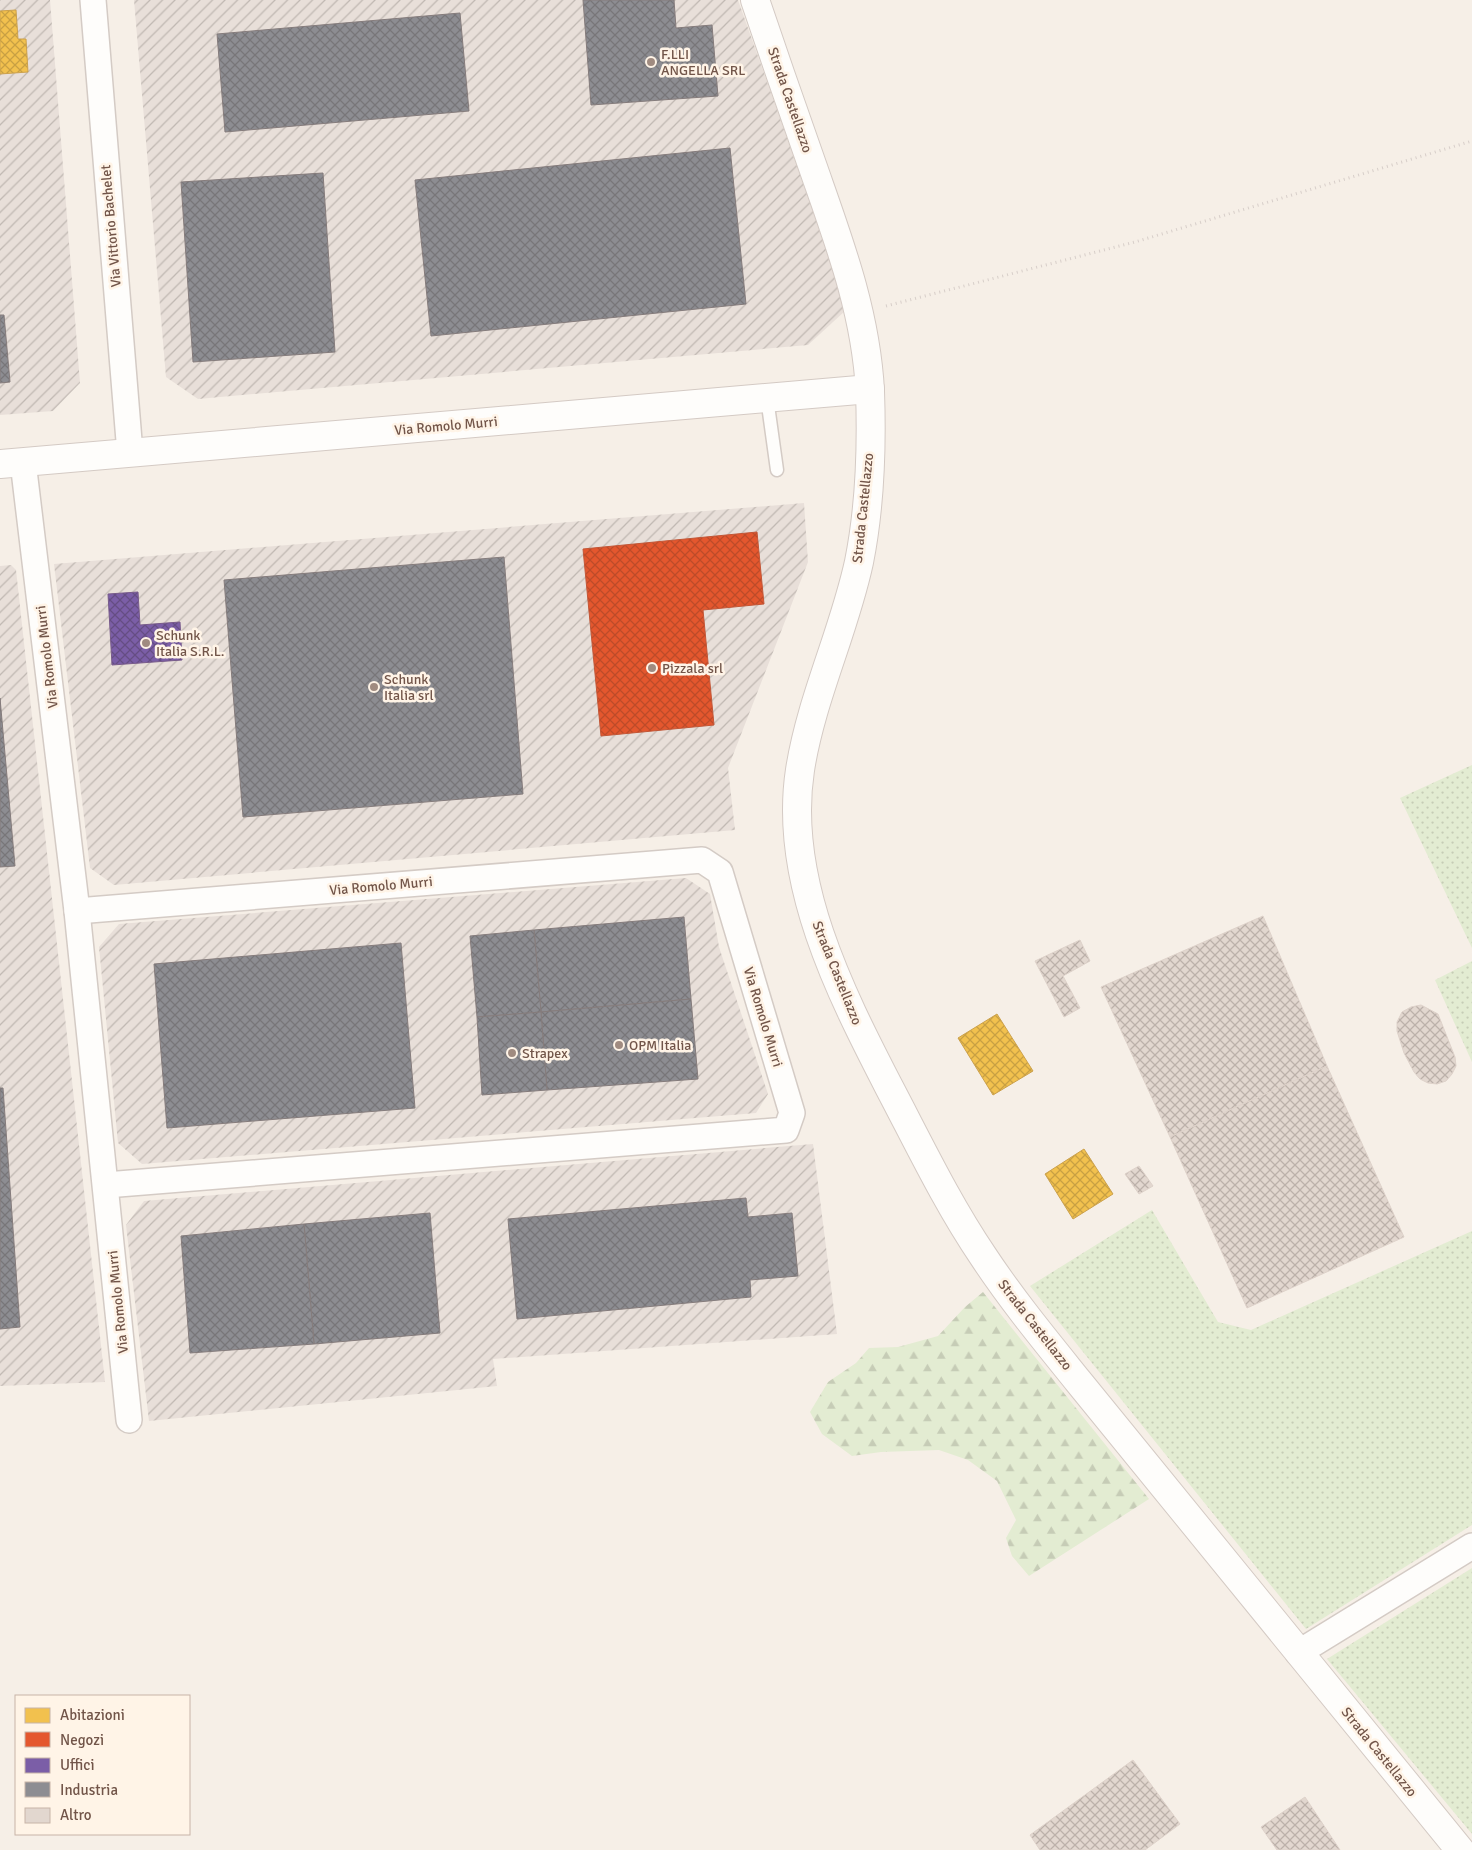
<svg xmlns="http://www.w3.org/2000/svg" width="1472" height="1850" font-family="Signika,sans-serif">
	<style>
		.industrial { fill: url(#industrial-furrows) }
		.grass { fill: url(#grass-dots) }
		.forest { fill: url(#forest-firs) }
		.homes { fill: url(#homes-cross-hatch); stroke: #cca14c }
		.shops { fill: url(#shops-cross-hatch); stroke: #c25636 }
		.offices { fill: url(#offices-cross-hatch); stroke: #785b8b }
		.industry { fill: url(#industry-cross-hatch); stroke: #857c7c }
		.building { fill: url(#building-cross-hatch); stroke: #ded2ca }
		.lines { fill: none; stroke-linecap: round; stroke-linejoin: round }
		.lane-casing { stroke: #d4cbc5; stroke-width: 15 }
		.street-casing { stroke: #d4cbc5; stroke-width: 28 }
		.secondary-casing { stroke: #d4cac4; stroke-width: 30 }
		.path { stroke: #d7cec9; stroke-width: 3; stroke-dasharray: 1 4; stroke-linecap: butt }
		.lane { stroke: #fefdfb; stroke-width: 12 }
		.street { stroke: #fefdfb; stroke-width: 25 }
		.secondary { stroke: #fefdfb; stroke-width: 28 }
		.poi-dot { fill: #a08b80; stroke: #fff4e7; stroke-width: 2 }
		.labels { text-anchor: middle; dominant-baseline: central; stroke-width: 5; stroke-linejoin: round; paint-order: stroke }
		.poi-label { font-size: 14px; fill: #725549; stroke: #fff4e7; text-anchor: start }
		.street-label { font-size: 14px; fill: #725549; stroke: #fff4e7 }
	</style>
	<defs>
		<pattern id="industrial-furrows" width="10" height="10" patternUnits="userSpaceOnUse" patternTransform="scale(1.25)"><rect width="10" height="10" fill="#e8dfd9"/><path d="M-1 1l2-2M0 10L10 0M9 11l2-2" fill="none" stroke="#c0b8b2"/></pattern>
		<pattern id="grass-dots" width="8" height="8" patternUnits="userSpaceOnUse" patternTransform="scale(1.25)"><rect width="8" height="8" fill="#e3ecd2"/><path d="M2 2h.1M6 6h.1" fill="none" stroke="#c6ccb6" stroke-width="1.8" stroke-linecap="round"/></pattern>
		<pattern id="forest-firs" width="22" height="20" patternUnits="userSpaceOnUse" patternTransform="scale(1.25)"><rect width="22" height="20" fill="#e3ecd2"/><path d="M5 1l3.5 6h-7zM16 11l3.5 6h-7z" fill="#c6ccb6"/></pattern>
		<pattern id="homes-cross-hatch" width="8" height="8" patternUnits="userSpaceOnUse" patternTransform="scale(1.25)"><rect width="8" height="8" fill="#f2c14e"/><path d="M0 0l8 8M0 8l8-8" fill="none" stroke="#c8a043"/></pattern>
		<pattern id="shops-cross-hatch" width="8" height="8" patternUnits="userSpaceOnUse" patternTransform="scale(1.25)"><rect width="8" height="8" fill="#e4572e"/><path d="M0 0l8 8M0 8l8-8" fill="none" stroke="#bd4b29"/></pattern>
		<pattern id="offices-cross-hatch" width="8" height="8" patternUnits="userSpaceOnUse" patternTransform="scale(1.25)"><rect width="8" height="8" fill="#7b5ea7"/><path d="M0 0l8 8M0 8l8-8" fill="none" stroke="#654d83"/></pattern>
		<pattern id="industry-cross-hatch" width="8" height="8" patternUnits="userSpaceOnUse" patternTransform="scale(1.25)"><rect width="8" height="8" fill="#8d8d92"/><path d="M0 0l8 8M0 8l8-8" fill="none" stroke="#787679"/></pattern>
		<pattern id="building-cross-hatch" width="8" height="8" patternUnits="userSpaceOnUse" patternTransform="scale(1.25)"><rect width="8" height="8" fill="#e2d7cf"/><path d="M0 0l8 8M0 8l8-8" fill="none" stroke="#bcb1aa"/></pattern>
	</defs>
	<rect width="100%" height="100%" fill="#f6efe7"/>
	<g class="industrial">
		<path d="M0 0H50L80 383 53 411 0 415Z"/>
		<path d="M134 0H738L829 256 845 311 808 345 198 399 166 377Z"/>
		<path d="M804 503 808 562 728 768 735 830 114 885 90 868 54 564Z"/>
		<path d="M11 565 16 570 105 1382 0 1386V566Z"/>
		<path d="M686 878 710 894 719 947 768 1094 756 1113 142 1164 118 1143 99 947 119 924Z"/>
		<path d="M813 1144 837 1334 493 1359 497 1386 149 1421 126 1225 144 1201Z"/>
	</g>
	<g class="grass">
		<path d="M1472 765V948L1400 798Z"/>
		<path d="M1472 961V1062L1435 980Z"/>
		<path d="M1152 1210 1218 1322 1251 1330 1472 1231V1525L1306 1629 1030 1286Z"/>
		<path d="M1472 1568V1834L1327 1659Z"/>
	</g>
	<path class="forest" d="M983 1292 1149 1499 1029 1576 1012 1556 1006 1538 1016 1520 997 1481 968 1460 939 1450 881 1452 852 1456 822 1434 810 1412 828 1382 856 1363 869 1348 898 1347 938 1336 965 1307Z"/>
	<g class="homes">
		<path d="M16 10 18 39H26L28 72 0 74V11Z"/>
		<path d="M997 1014 1033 1071 993 1095 958 1038Z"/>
		<path d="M1084 1149 1113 1194 1073 1219 1045 1174Z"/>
	</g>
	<path class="shops" d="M757 532 764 604 703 610 714 725 601 736 583 549Z"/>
	<path class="offices" d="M138 592 140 625 180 622 182 660 112 665 108 594Z"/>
	<g class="industry">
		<path d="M583 0H674L676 28 712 25 718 96 591 105Z"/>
		<path d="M460 13 469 111 225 132 217 34Z"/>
		<path d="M730 148 746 304 431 336 415 180Z"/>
		<path d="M323 173 335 352 193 362 181 182Z"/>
		<path d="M0 315H4L10 382 0 383Z"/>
		<path d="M504 557 523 794 243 817 224 580Z"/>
		<path d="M0 698 15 866 0 867Z"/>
		<path d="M684 917 691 999 541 1012 534 930Z"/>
		<path d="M534 930 541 1012 477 1017 470 936Z"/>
		<path d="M401 943 415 1108 167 1128 154 964Z"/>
		<path d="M691 999 698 1079 547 1090 541 1012Z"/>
		<path d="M541 1012 547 1090 482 1095 477 1017Z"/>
		<path d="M0 1088H3L20 1327 0 1329Z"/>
		<path d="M746 1198 748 1217 792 1213 798 1276 750 1280 751 1297 517 1319 508 1219Z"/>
		<path d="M430 1213 440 1333 314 1344 304 1224Z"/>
		<path d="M304 1224 314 1344 190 1353 181 1236Z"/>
	</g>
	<g class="building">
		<path d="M1263 916 1327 1066 1170 1137 1101 987Z"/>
		<path d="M1080 940 1090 961 1063 976 1080 1008 1064 1017 1035 961Z"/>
		<path d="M1421 1005 1438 1014 1455 1057 1456 1066 1452 1074 1446 1081 1437 1084 1428 1083 1420 1079 1414 1072 1404 1053 1397 1031V1022L1402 1012 1411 1007Z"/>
		<path d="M1327 1066 1404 1237 1247 1308 1170 1137Z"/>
		<path d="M1139 1166 1153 1186 1139 1194 1125 1174Z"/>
		<path d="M1133 1760 1180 1824 1145 1850H1040L1030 1835Z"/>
		<path d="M1305 1797 1340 1850H1277L1261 1827Z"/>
	</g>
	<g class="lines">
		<g class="lane-casing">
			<path id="lane" d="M767 398 777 470"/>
		</g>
		<g class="street-casing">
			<g id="street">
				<path d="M93 0 130 453"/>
				<path d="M23 462 77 911 129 1420"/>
				<path d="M77 911 702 860 720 872 792 1113 786 1130 106 1185"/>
				<path d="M1298 1653 1472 1546"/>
			</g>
		</g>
		<g class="secondary-casing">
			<g id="secondary">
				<path d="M755 0C775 59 795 117 816 176 841 247 866 315 870 391 872 447 870 507 859 562 844 632 811 699 800 770 783 880 840 992 889 1087 919 1144 947 1203 983 1256 1012 1300 1045 1340 1078 1381L1460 1850"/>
				<path d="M0 464 870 389"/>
			</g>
		</g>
		<path class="path" d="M886 306 1135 242 1472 141"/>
		<use href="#lane" class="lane"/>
		<use href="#street" class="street"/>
		<use href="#secondary" class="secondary"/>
	</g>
	<g class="poi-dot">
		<circle cx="651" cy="62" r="5"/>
		<circle cx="146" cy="643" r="5"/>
		<circle cx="652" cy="668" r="5"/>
		<circle cx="374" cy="687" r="5"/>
		<circle cx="619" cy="1045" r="5"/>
		<circle cx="512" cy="1053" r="5"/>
	</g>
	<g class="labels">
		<g class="poi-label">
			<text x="661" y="54">F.LLI<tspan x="661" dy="16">ANGELLA SRL</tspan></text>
			<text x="156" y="635">Schunk<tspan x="156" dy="16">Italia S.R.L.</tspan></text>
			<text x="662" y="668">Pizzala srl</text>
			<text x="384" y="679">Schunk<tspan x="384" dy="16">Italia srl</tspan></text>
			<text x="629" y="1045">OPM Italia</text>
			<text x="522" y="1053">Strapex</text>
		</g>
		<g class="street-label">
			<text transform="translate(790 100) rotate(71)">Strada Castellazzo</text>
			<text transform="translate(111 226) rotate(-95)">Via Vittorio Bachelet</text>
			<text transform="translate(446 426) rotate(-5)">Via Romolo Murri</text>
			<text transform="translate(863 508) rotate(-84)">Strada Castellazzo</text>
			<text transform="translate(47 657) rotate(-97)">Via Romolo Murri</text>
			<text transform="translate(381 886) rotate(-5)">Via Romolo Murri</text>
			<text transform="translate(837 973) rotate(68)">Strada Castellazzo</text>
			<text transform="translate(763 1017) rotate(73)">Via Romolo Murri</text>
			<text transform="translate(118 1302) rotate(-96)">Via Romolo Murri</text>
			<text transform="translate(1035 1325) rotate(52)">Strada Castellazzo</text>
			<text transform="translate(1379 1752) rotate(51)">Strada Castellazzo</text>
		</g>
	</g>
	<rect x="15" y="1695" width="175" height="140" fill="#fff4e7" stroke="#c7b4a8"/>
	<rect x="25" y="1708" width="25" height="15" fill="#f2c14e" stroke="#c7b4a8"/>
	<text x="60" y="1720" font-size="15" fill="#725549">Abitazioni</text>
	<rect x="25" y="1732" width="25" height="15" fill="#e4572e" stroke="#c7b4a8"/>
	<text x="60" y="1745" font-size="15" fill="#725549">Negozi</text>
	<rect x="25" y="1758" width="25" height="15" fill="#7b5ea7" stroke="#c7b4a8"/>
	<text x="60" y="1770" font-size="15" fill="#725549">Uffici</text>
	<rect x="25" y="1782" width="25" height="15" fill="#8d8d92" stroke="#c7b4a8"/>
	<text x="60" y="1795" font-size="15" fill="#725549">Industria</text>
	<rect x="25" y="1808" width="25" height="15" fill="#e2d7cf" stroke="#c7b4a8"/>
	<text x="60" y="1820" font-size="15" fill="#725549">Altro</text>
</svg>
